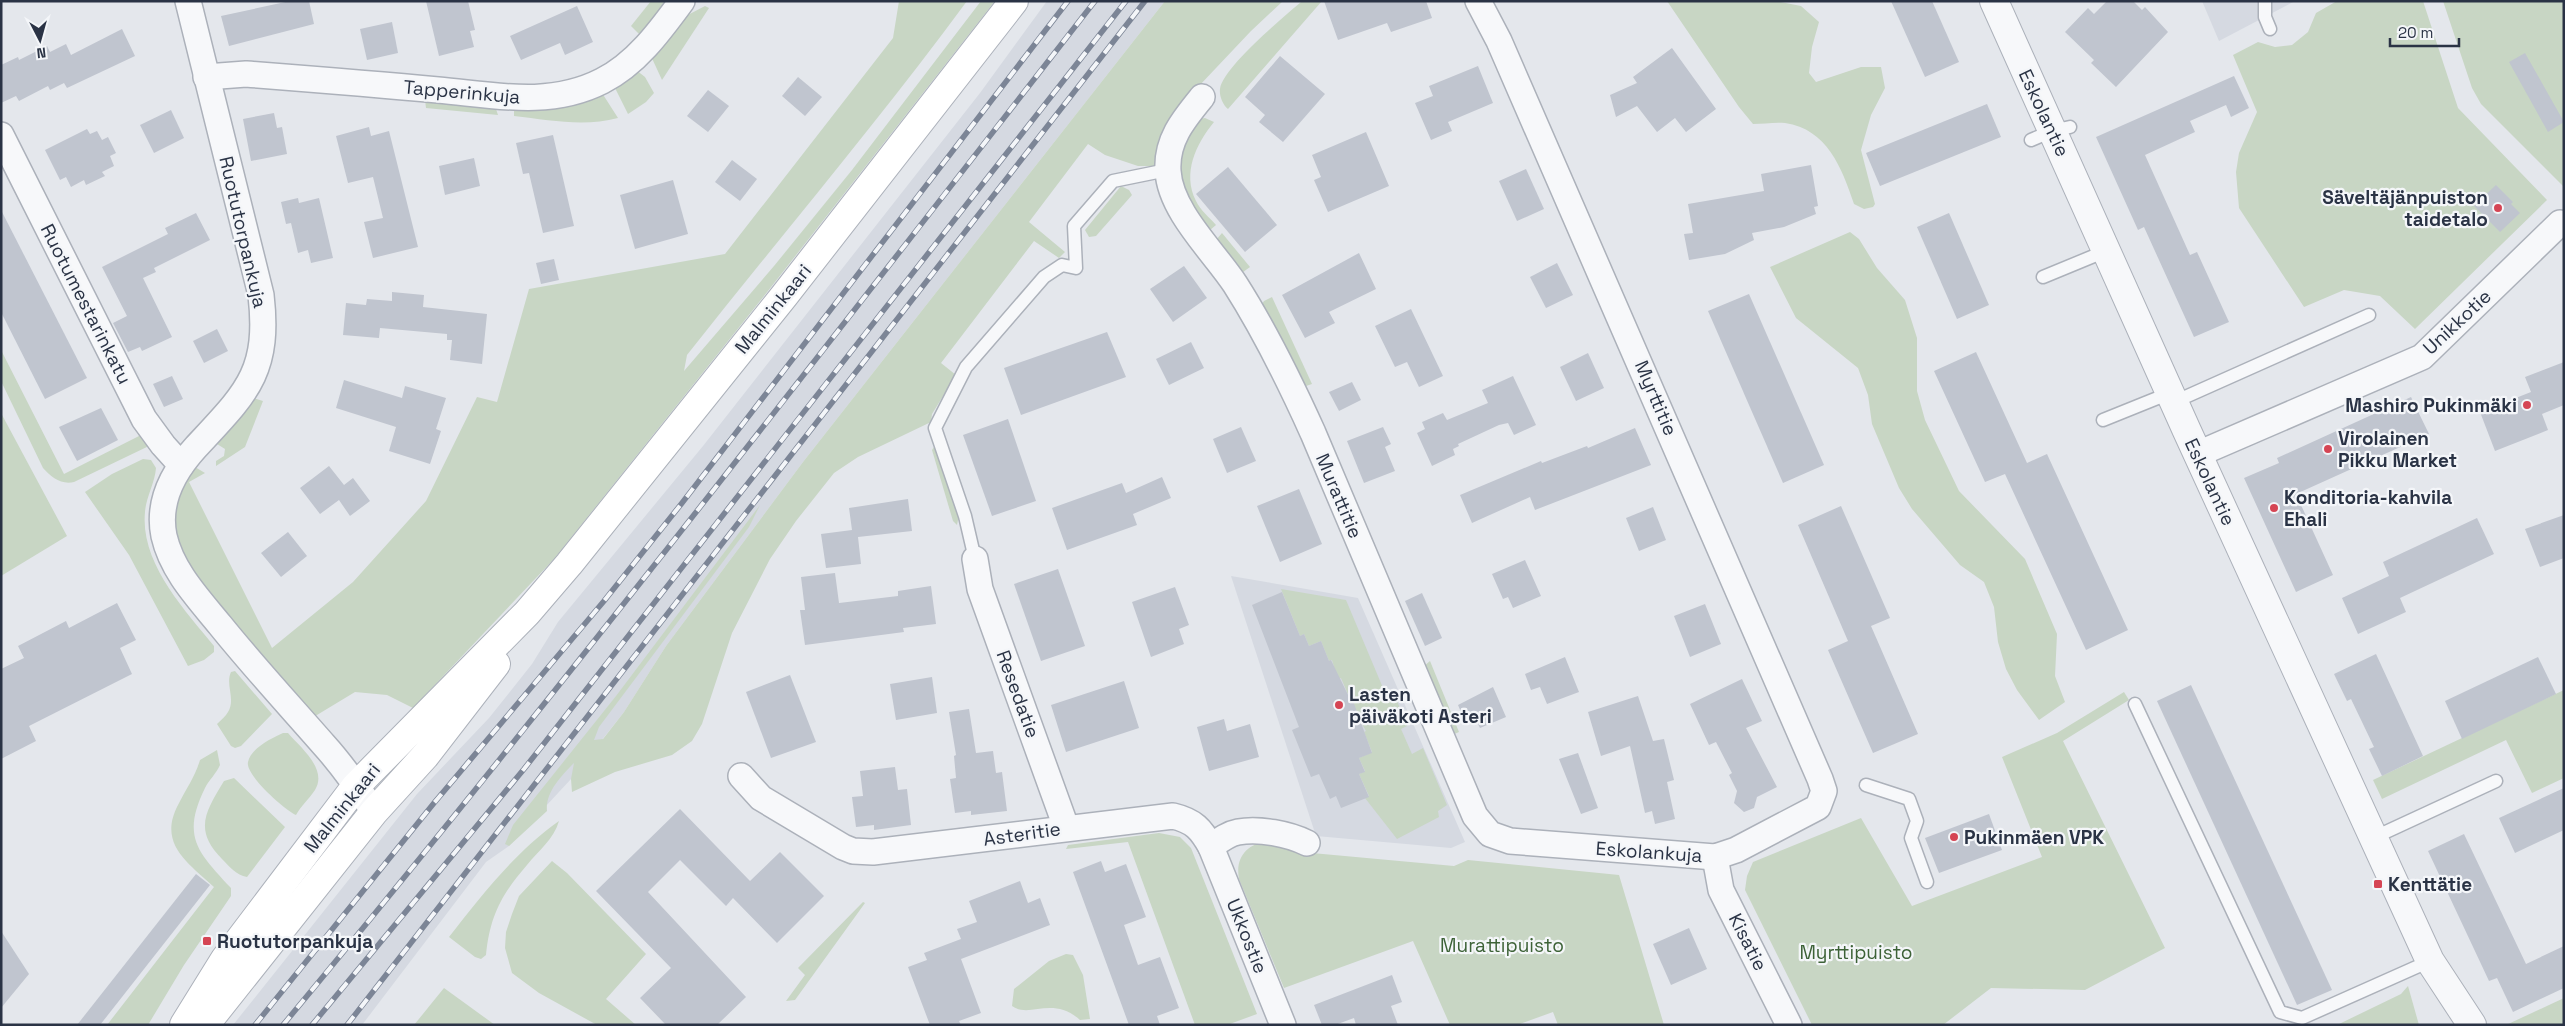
<svg xmlns="http://www.w3.org/2000/svg" width="2565" height="1026" font-family="'Space Grotesk',sans-serif">
	<style>
		.built { fill: #d5d9e1 }
		.green { fill: #c8d6c4 }
		.building { fill: #c0c5cf }
		.lines { fill: none; stroke-linecap: round; stroke-linejoin: round }
		.service-casing { stroke: #acb1ba; stroke-width: 15 }
		.minor-casing { stroke: #acb1ba; stroke-width: 28 }
		.tertiary-casing { stroke: #acb1ba; stroke-width: 30 }
		.secondary-casing { stroke: #acb1ba; stroke-width: 30 }
		.service { stroke: #f7f8fa; stroke-width: 12 }
		.minor { stroke: #f7f8fa; stroke-width: 25 }
		.tertiary { stroke: #f7f8fa; stroke-width: 28 }
		.secondary { stroke: #fff; stroke-width: 28 }
		.rail-casing { stroke: #7c8596; stroke-width: 5.5 }
		.rail { stroke: #f4f6f9; stroke-width: 4; stroke-dasharray: 11; stroke-linecap: butt }
		.poi-dot { fill: #d54554; stroke: #f4f6f9; stroke-width: 2 }
		.labels { text-anchor: middle; dominant-baseline: central; stroke-width: 4.5; stroke-linejoin: round; paint-order: stroke }
		.street-label { font-size: 19px; fill: #2a3345; stroke: #f4f6f9 }
		.poi-label { font-size: 19px; font-weight: bold; fill: #2a3345; stroke: #f4f6f9; text-anchor: start }
		.park-label { font-size: 19px; fill: #3d6237; stroke: #f4f6f9 }
	</style>
	<rect width="100%" height="100%" fill="#e4e7ec"/>
	<g class="built">
		<path d="M1047 1H1165L803 462 666 646 624 712 571 779 509 846 486 862 362 1025H233L417 794 489 718 532 664 558 622 703 446 980 93Z"/>
		<path d="M2202 1H2295L2219 41Z"/>
		<path d="M1231 576 1358 598 1465 842 1451 848 1316 836Z"/>
	</g>
	<g class="green">
		<path d="M651 1H667L641 36 631 26Z"/>
		<path d="M899 1H967C878 122 780 237 687 355L684 371 774 266 852 170 981 1H995L764 296 554 559 413 708 387 695 355 692 312 718C278 679 168 564 172 514 174 496 186 482 195 467L205 473 189 482 272 648 353 582 426 501 477 397 497 402 529 289 725 254 893 38Z"/>
		<path d="M1165 1H1283L1251 31 1181 105 1159 139 1156 166H1138L1105 155 1088 144 1029 222 1065 252 1059 258 1034 241 941 363 956 375 932 414 931 422 858 457 834 473 796 521 770 559 732 633 702 724 692 741 672 755 615 772 572 792 571 779 574 763C561 776 545 793 547 811L509 846 505 844 513 825 616 696 760 505 749 527 599 727 594 740 603 739 624 712 666 646 803 462Z"/>
		<path d="M1302 1H1322L1228 109C1223 105 1219 96 1220 89 1223 67 1284 17 1302 1Z"/>
		<path d="M1667 1H1776L1801 6 1819 22 1812 47 1809 73 1816 82 1861 67H1881L1885 88 1871 115 1861 150 1875 204 1873 207 1864 209 1854 204C1842 168 1827 129 1785 123 1775 122 1763 124 1753 124L1739 107Z"/>
		<path d="M2337 1H2423L2458 108 2547 200 2415 329 2380 296 2344 290 2304 307 2239 208 2236 172 2239 153 2257 112 2233 55 2258 42 2275 47 2292 45 2308 32 2316 13Z"/>
		<path d="M2443 1H2564V187L2481 104 2472 88Z"/>
		<path d="M705 6 709 8 662 80 650 54 682 18Z"/>
		<path d="M636 70 645 77 654 93 646 102 628 114 614 86Z"/>
		<path d="M602 93 618 118C584 127 549 120 514 116V109Z"/>
		<path d="M425 100 495 106 498 115 426 108Z"/>
		<path d="M1205 118 1214 122C1196 144 1182 173 1196 201 1200 210 1210 218 1216 225L1210 230 1190 204 1179 178 1181 147 1199 119Z"/>
		<path d="M1121 186 1129 190 1132 195 1096 236 1089 237 1085 230Z"/>
		<path d="M1850 232 1859 239 1877 268 1905 300 1917 338V391L1925 420 1959 491 2025 559 2057 634 2055 676 2065 702 2039 720 2017 690 2006 669 1998 642 1994 607 1984 582 1960 565 1912 509 1899 488 1872 424 1868 395 1858 368 1796 318 1770 267Z"/>
		<path d="M1222 233 1250 267 1239 275 1216 240Z"/>
		<path d="M1272 297 1312 384 1303 387 1260 307 1264 301Z"/>
		<path d="M1 350 64 474 139 436 136 430 151 445 74 482C61 485 51 477 43 468L1 381Z"/>
		<path d="M253 398 263 401 245 447 216 466V461L224 456 225 449 217 444 218 440Z"/>
		<path d="M1 413 67 536 1 576Z"/>
		<path d="M934 447 959 515 957 525 953 521 932 450Z"/>
		<path d="M143 459 151 460 156 468C155 483 146 497 145 512 140 563 185 610 214 646V652L204 660 188 666 129 555 85 492 112 474Z"/>
		<path d="M1281 589 1346 600 1386 695 1394 693 1407 726 1401 729 1412 754 1423 748 1447 805 1438 811 1439 817 1397 839 1365 798 1369 796 1359 774 1365 771 1359 758 1372 752 1364 732 1366 731 1362 724 1349 729 1350 699 1341 678 1328 683 1334 667 1332 660 1329 661 1321 641 1309 646 1304 634 1300 636Z"/>
		<path d="M1430 661 1459 732 1452 735 1423 667Z"/>
		<path d="M235 671 272 714 241 746 235 748 231 746 217 724C221 720 226 716 228 712 236 699 225 685 231 672Z"/>
		<path d="M2564 690V778L2532 793 2506 740 2382 799 2373 780Z"/>
		<path d="M2124 692 2129 700 2063 741 2165 948 2085 990 1991 988 1943 1025H1812L1745 890 1747 876 1753 862 1861 818 1912 906 2042 857 2002 757 2057 733Z"/>
		<path d="M283 733H288C300 747 328 769 315 790 309 799 301 806 296 815 285 810 245 775 248 762 251 748 272 738 283 733Z"/>
		<path d="M217 750 220 765C216 774 209 780 205 788 181 837 198 852 231 888V896L184 965 148 1025H107L214 887C190 864 157 845 178 805 186 789 195 777 200 760Z"/>
		<path d="M234 778 285 827 247 877C236 875 230 867 222 859 193 830 206 811 224 781Z"/>
		<path d="M559 821C554 839 538 851 527 865 501 895 490 916 486 955L481 959 475 957 449 937C482 895 515 852 559 821Z"/>
		<path d="M1159 833 1180 837 1191 848 1257 1014 1227 1025H1195L1128 842 1066 849 1068 845Z"/>
		<path d="M1268 841 1312 853 1454 866 1468 860 1619 875 1664 1025H1558L1553 1012 1517 1025H1450L1413 941 1284 988 1239 879C1235 857 1247 844 1268 841Z"/>
		<path d="M552 861 567 873 646 954 606 999 636 1025H597L539 993 512 973 505 948 506 932 512 914 519 896Z"/>
		<path d="M863 902 865 903 795 1000 786 1001 805 975 798 968Z"/>
		<path d="M1066 954 1073 955 1083 975 1090 1019 1080 1020C1052 995 1030 1019 1012 1006L1014 989 1049 961Z"/>
		<path d="M2408 986 2419 1025H2337L2401 994Z"/>
		<path d="M444 988 495 1025H414Z"/>
		<path d="M2564 998V1025H2506Z"/>
	</g>
	<g class="building">
		<path d="M290 1H309L314 24 229 46 221 16Z"/>
		<path d="M426 1H468L475 30 470 31 474 47 439 56Z"/>
		<path d="M1324 1H1426L1432 18 1391 32 1387 23 1338 40Z"/>
		<path d="M1891 1H1932L1959 62 1925 77Z"/>
		<path d="M2107 1H2133L2142 10 2145 7 2168 32 2116 87 2091 63 2094 60 2065 32 2088 8 2094 14Z"/>
		<path d="M577 6 593 42 565 55 560 43 521 60 510 36Z"/>
		<path d="M392 22 398 53 367 60 360 29Z"/>
		<path d="M122 29 135 56 67 88 64 83 50 90 48 86 19 101 16 96 1 103V65L18 57 19 60 47 46 50 52 66 44 71 55Z"/>
		<path d="M1672 48 1716 109 1686 132 1675 118 1657 132 1637 106 1616 117 1610 95 1637 83 1633 77Z"/>
		<path d="M2525 53 2564 122 2548 132 2509 62Z"/>
		<path d="M1280 56 1325 94 1283 142 1259 122 1265 115 1245 97Z"/>
		<path d="M1478 66 1493 103 1448 122 1452 131 1431 140 1415 103 1433 96 1429 86Z"/>
		<path d="M2234 76 2249 108 2231 117 2226 105 2190 121 2195 132 2145 155 2190 255 2197 252 2229 322 2194 337 2144 227 2138 230 2096 137Z"/>
		<path d="M798 77 822 97 805 116 782 96Z"/>
		<path d="M708 90 729 106 708 132 687 116Z"/>
		<path d="M1987 104 2001 137 1880 186 1866 153Z"/>
		<path d="M171 110 184 138 154 153 140 125Z"/>
		<path d="M274 113 277 128 282 127 287 154 251 161 243 119Z"/>
		<path d="M369 127 371 136 389 131 418 247 373 258 364 222 383 218 373 177 348 183 336 136Z"/>
		<path d="M87 129 90 134 97 131 102 140 108 137 116 153 110 156 114 166 102 172 105 176 86 185 84 180 71 187 66 177 60 180 45 150Z"/>
		<path d="M1366 132 1389 186 1328 212 1314 180 1321 177 1312 155Z"/>
		<path d="M553 135 574 226 543 233 529 173 523 174 516 143Z"/>
		<path d="M474 158 480 186 445 195 439 166Z"/>
		<path d="M732 160 757 179 740 201 715 182Z"/>
		<path d="M1811 165 1818 206 1814 207 1816 214 1784 227 1752 233 1754 240 1725 254 1689 260 1684 234 1693 233 1688 204 1764 191 1761 174Z"/>
		<path d="M1228 167 1277 225 1245 252 1196 194Z"/>
		<path d="M1526 169 1544 209 1517 221 1499 181Z"/>
		<path d="M673 180 688 234 635 249 620 195Z"/>
		<path d="M2496 185 2513 202 2511 204 2520 213 2500 232 2474 206Z"/>
		<path d="M298 198 299 203 319 198 333 258 311 263 308 250 298 253 291 223 286 224 281 202Z"/>
		<path d="M1 210 87 378 45 399 1 312Z"/>
		<path d="M196 213 210 240 154 268 156 272 143 278 172 337 142 351 140 347 128 352 113 323 127 316 102 267 168 234 165 228Z"/>
		<path d="M1949 213 1989 305 1957 319 1917 227Z"/>
		<path d="M1359 253 1376 289 1329 312 1335 323 1305 338 1282 295Z"/>
		<path d="M554 259 559 280 541 284 536 263Z"/>
		<path d="M1557 263 1573 295 1546 308 1530 277Z"/>
		<path d="M1184 266 1207 298 1173 322 1150 289Z"/>
		<path d="M392 292 424 295 423 307 487 314 482 364 450 360 452 340H447V334L380 328 379 338 343 335 346 303 366 305 367 299 392 301Z"/>
		<path d="M1749 294 1824 465 1783 483 1708 311Z"/>
		<path d="M1411 309 1443 376 1419 387 1407 362 1395 367 1375 326Z"/>
		<path d="M217 329 228 351 204 363 193 341Z"/>
		<path d="M1107 332 1126 377 1021 415 1004 368Z"/>
		<path d="M1191 342 1204 368 1169 385 1156 359Z"/>
		<path d="M1976 352 2027 463 2047 454 2128 630 2086 650 2005 474 1985 482 1934 371Z"/>
		<path d="M1588 353 1604 388 1576 401 1560 367Z"/>
		<path d="M2564 362V405L2542 414 2548 430 2495 451 2480 412 2531 392 2525 377Z"/>
		<path d="M172 376 183 399 164 407 153 384Z"/>
		<path d="M1513 376 1536 425 1514 435 1508 423 1499 425 1458 444 1459 446 1453 449 1455 455 1432 466 1417 433 1425 429 1422 422 1443 413 1447 420 1488 403 1482 390Z"/>
		<path d="M344 380 402 398 405 386 446 398 436 429 441 431 430 464 389 451 396 427 336 408Z"/>
		<path d="M1352 382 1361 400 1339 411 1329 392Z"/>
		<path d="M2411 397 2429 434 2296 494 2333 575 2296 592 2244 478 2279 463 2277 458Z"/>
		<path d="M101 408 118 440 77 461 59 427Z"/>
		<path d="M1008 419 1036 501 992 516 963 435Z"/>
		<path d="M1241 427 1256 461 1227 473 1213 439Z"/>
		<path d="M1383 427 1391 444 1385 447 1395 471 1364 483 1347 441Z"/>
		<path d="M1635 428 1651 465 1535 510 1530 497 1472 523 1460 495 1541 461 1542 463 1587 446 1588 448Z"/>
		<path d="M329 466 344 485 353 478 370 501 350 516 339 500 320 514 300 488Z"/>
		<path d="M1162 477 1171 498 1133 514 1137 525 1067 550 1052 508 1122 483 1126 493Z"/>
		<path d="M1299 489 1322 544 1280 562 1257 506Z"/>
		<path d="M908 499 912 531 858 537 861 564 826 568 821 534 852 530 849 508Z"/>
		<path d="M1841 506 1890 618 1871 626 1918 734 1873 753 1828 650 1848 641 1798 525Z"/>
		<path d="M1653 507 1666 540 1639 551 1626 518Z"/>
		<path d="M2564 515V558L2540 567 2525 529Z"/>
		<path d="M2477 518 2494 554 2400 598 2406 612 2358 634 2342 598 2389 576 2383 562Z"/>
		<path d="M288 532 307 556 281 577 261 553Z"/>
		<path d="M1525 560 1541 596 1513 608 1508 597 1503 599 1492 574Z"/>
		<path d="M1058 569 1085 646 1041 661 1014 584Z"/>
		<path d="M835 573 839 603 898 596V591L931 586 936 624 903 628 904 632 805 645 800 610H805L801 577Z"/>
		<path d="M1175 587 1189 625 1179 629 1184 644 1151 657 1132 602Z"/>
		<path d="M1282 592 1300 636 1304 634 1309 646 1321 641 1329 661 1331 660 1350 699 1352 698 1372 753 1359 758 1365 772 1359 774 1369 797 1341 808 1336 796 1330 799 1319 774 1311 777 1292 730 1299 727 1252 605Z"/>
		<path d="M1422 593 1442 638 1425 646 1405 601Z"/>
		<path d="M117 603 136 640 120 648 132 674 29 726 36 741 1 759V669L24 658 18 646 66 621 69 628Z"/>
		<path d="M1705 604 1721 644 1690 657 1674 616Z"/>
		<path d="M2376 654 2423 756 2382 776 2369 749 2374 747 2351 699 2347 701 2334 674Z"/>
		<path d="M1565 657 1579 692 1547 704 1540 687 1531 690 1525 674Z"/>
		<path d="M2538 657 2556 694 2462 739 2445 701Z"/>
		<path d="M790 675 816 742 771 758 746 692Z"/>
		<path d="M932 677 937 713 896 720 890 684Z"/>
		<path d="M1742 679 1762 721 1746 728 1777 787 1757 797 1754 808 1744 812 1734 803 1737 791 1729 775 1732 773 1716 742 1709 745 1690 704Z"/>
		<path d="M1124 681 1139 728 1066 752 1051 705Z"/>
		<path d="M2191 685 2332 990 2297 1005 2157 701Z"/>
		<path d="M1493 687 1506 717 1480 728 1476 720 1466 724 1458 705Z"/>
		<path d="M1638 696 1653 741 1664 739 1674 780 1667 782 1675 819 1655 824 1652 811 1645 813 1630 746 1601 756 1588 712Z"/>
		<path d="M969 709 976 753 993 751 996 773 1002 772 1007 811 971 815V811L955 813 950 779 956 778 954 756 956 755 949 712Z"/>
		<path d="M1224 719 1227 731 1250 724 1259 757 1209 771 1197 727Z"/>
		<path d="M1578 753 1598 808 1581 814 1559 759Z"/>
		<path d="M895 767 898 790 907 789 911 825 874 830V825L856 827 852 797 863 796 860 771Z"/>
		<path d="M2564 788V830L2515 853 2499 818Z"/>
		<path d="M680 809 750 881 780 852 824 896 777 943 733 898 726 906 680 860 648 892 746 997 717 1025H666L640 998 671 968 596 891Z"/>
		<path d="M1989 814 2002 850 1939 873 1925 838Z"/>
		<path d="M2464 834 2526 964 2564 946V988L2513 1012 2497 978 2489 981 2428 851Z"/>
		<path d="M1101 861 1105 872 1126 864 1146 917 1124 925 1138 965 1160 957 1179 1008 1157 1016 1160 1025H1129L1073 872Z"/>
		<path d="M196 874 210 885 100 1025H77Z"/>
		<path d="M1020 881 1028 903 1040 898 1050 925 961 959 981 1013 959 1021 961 1025H930L908 967 927 960 924 953 961 939 957 929 977 922 969 901Z"/>
		<path d="M1689 928 1707 969 1671 985 1653 944Z"/>
		<path d="M1 931 29 974 1 1008Z"/>
		<path d="M1392 975 1402 1002 1391 1006 1398 1025H1356L1354 1018 1335 1025H1322L1314 1005Z"/>
	</g>
	<g class="lines">
		<g class="service-casing">
			<g id="service">
				<path d="M2265 1V17L2270 29"/>
				<path d="M2031 140 2052 131 2070 127"/>
				<path d="M2043 277 2106 251"/>
				<path d="M2174 402 2369 315"/>
				<path d="M2103 420 2170 393"/>
				<path d="M975 559 965 516 935 428 966 367 1044 277 1062 265 1076 268 1074 226 1113 181 1167 170"/>
				<path d="M2135 704 2280 1012 2302 1018 2430 961"/>
				<path d="M1866 785 1909 799 1917 821 1911 838 1927 882"/>
				<path d="M2375 837 2496 781"/>
			</g>
		</g>
		<g class="minor-casing">
			<g id="minor">
				<path d="M188 1 261 295C270 373 246 393 196 447 174 471 157 502 164 536 172 571 198 598 220 625 253 666 289 705 324 745 343 766 359 789 374 812"/>
				<path d="M206 77 246 74C310 79 374 84 438 90 494 95 549 108 602 81 636 64 660 31 682 1"/>
				<path d="M1202 97C1184 119 1166 140 1168 171 1170 211 1214 252 1235 284 1265 331 1290 382 1313 433L1475 816 1490 834 1510 841 1715 857 1736 850 1818 807 1824 791 1820 779 1499 41 1478 1"/>
				<path d="M1 135 144 419 163 445 181 465"/>
				<path d="M2198 454 2422 357 2560 223"/>
				<path d="M975 559 980 589 1066 827"/>
				<path d="M741 776 761 798 843 847 853 851 873 852 1173 816C1194 821 1201 829 1211 847 1219 841 1227 834 1238 832 1259 828 1289 834 1307 843"/>
				<path d="M1211 847 1283 1025"/>
				<path d="M1715 857 1721 890 1789 1025"/>
			</g>
		</g>
		<g class="tertiary-casing">
			<path id="tertiary" d="M1994 1 2187 431 2430 961 2472 1025"/>
		</g>
		<g class="secondary-casing">
			<g id="secondary">
				<path d="M184 1025 225 959 356 786 527 613 569 564 784 296 1014 1"/>
				<path d="M205 1025 374 812 425 756 496 664"/>
			</g>
		</g>
		<use href="#service" class="service"/>
		<use href="#minor" class="minor"/>
		<use href="#tertiary" class="tertiary"/>
		<use href="#secondary" class="secondary"/>
		<g class="rail-casing">
			<g id="rail">
				<path d="M255 1025 434 803 604 601 682 503 1068 1"/>
				<path d="M283 1025C561 690 827 345 1095 1"/>
				<path d="M312 1025 524 769 1126 1"/>
				<path d="M347 1025 1145 1"/>
			</g>
		</g>
		<use href="#rail" class="rail"/>
	</g>
	<g class="poi-dot">
		<circle cx="2498" cy="208" r="5"/>
		<circle cx="2527" cy="405" r="5"/>
		<circle cx="2328" cy="449" r="5"/>
		<circle cx="2274" cy="508" r="5"/>
		<circle cx="1339" cy="705" r="5"/>
		<circle cx="1954" cy="837" r="5"/>
		<rect x="2373" y="879" width="10" height="10" rx="2.5"/>
		<rect x="202" y="936" width="10" height="10" rx="2.5"/>
	</g>
	<g class="labels">
		<g class="street-label">
			<text transform="translate(462 92) rotate(5)">Tapperinkuja</text>
			<text transform="translate(2044 113) rotate(65)">Eskolantie</text>
			<text transform="translate(243 232) rotate(77)">Ruotutorpankuja</text>
			<text transform="translate(86 304) rotate(63)">Ruotumestarinkatu</text>
			<text transform="translate(773 309) rotate(-51)">Malminkaari</text>
			<text transform="translate(2457 322) rotate(-43)">Unikkotie</text>
			<text transform="translate(1656 398) rotate(67)">Myrttitie</text>
			<text transform="translate(2210 482) rotate(65)">Eskolantie</text>
			<text transform="translate(1339 496) rotate(67)">Murattitie</text>
			<text transform="translate(1018 694) rotate(70)">Resedatie</text>
			<text transform="translate(342 808) rotate(-51)">Malminkaari</text>
			<text transform="translate(1022 834) rotate(-8)">Asteritie</text>
			<text transform="translate(1649 852) rotate(4)">Eskolankuja</text>
			<text transform="translate(1247 936) rotate(68)">Ukkostie</text>
			<text transform="translate(1748 942) rotate(63)">Kisatie</text>
		</g>
		<g class="poi-label">
			<text x="2488" y="197" text-anchor="end">Säveltäjänpuiston<tspan x="2488" dy="22">taidetalo</tspan></text>
			<text x="2517" y="405" text-anchor="end">Mashiro Pukinmäki</text>
			<text x="2338" y="438">Virolainen<tspan x="2338" dy="22">Pikku Market</tspan></text>
			<text x="2284" y="497">Konditoria-kahvila<tspan x="2284" dy="22">Ehali</tspan></text>
			<text x="1349" y="694">Lasten<tspan x="1349" dy="22">päiväkoti Asteri</tspan></text>
			<text x="1964" y="837">Pukinmäen VPK</text>
			<text x="2388" y="884">Kenttätie</text>
			<text x="217" y="941">Ruotutorpankuja</text>
		</g>
		<g class="park-label">
			<text x="1502" y="945">Murattipuisto</text>
			<text x="1856" y="952">Myrttipuisto</text>
		</g>
	</g>
	<rect width="2565" height="1026" fill="none" stroke="#2a3345" stroke-width="5"/>
	<g transform="translate(40 40) rotate(174)" stroke="#f4f6f9" stroke-width="4" paint-order="stroke">
	<path d="M0-4L9 19L0 12L-9 19Z" fill="#2a3345"/>
	<text y="-8" font-size="14" font-weight="bold" text-anchor="middle" fill="#2a3345">N</text>
	</g>
	<path d="M2390 38v8h69v-8" fill="none" stroke="#2a3345" stroke-width="2.5"/>
	<text x="2398" y="38" font-size="15" fill="#2a3345" stroke="#f4f6f9" stroke-width="4" paint-order="stroke">20 m</text>
</svg>
